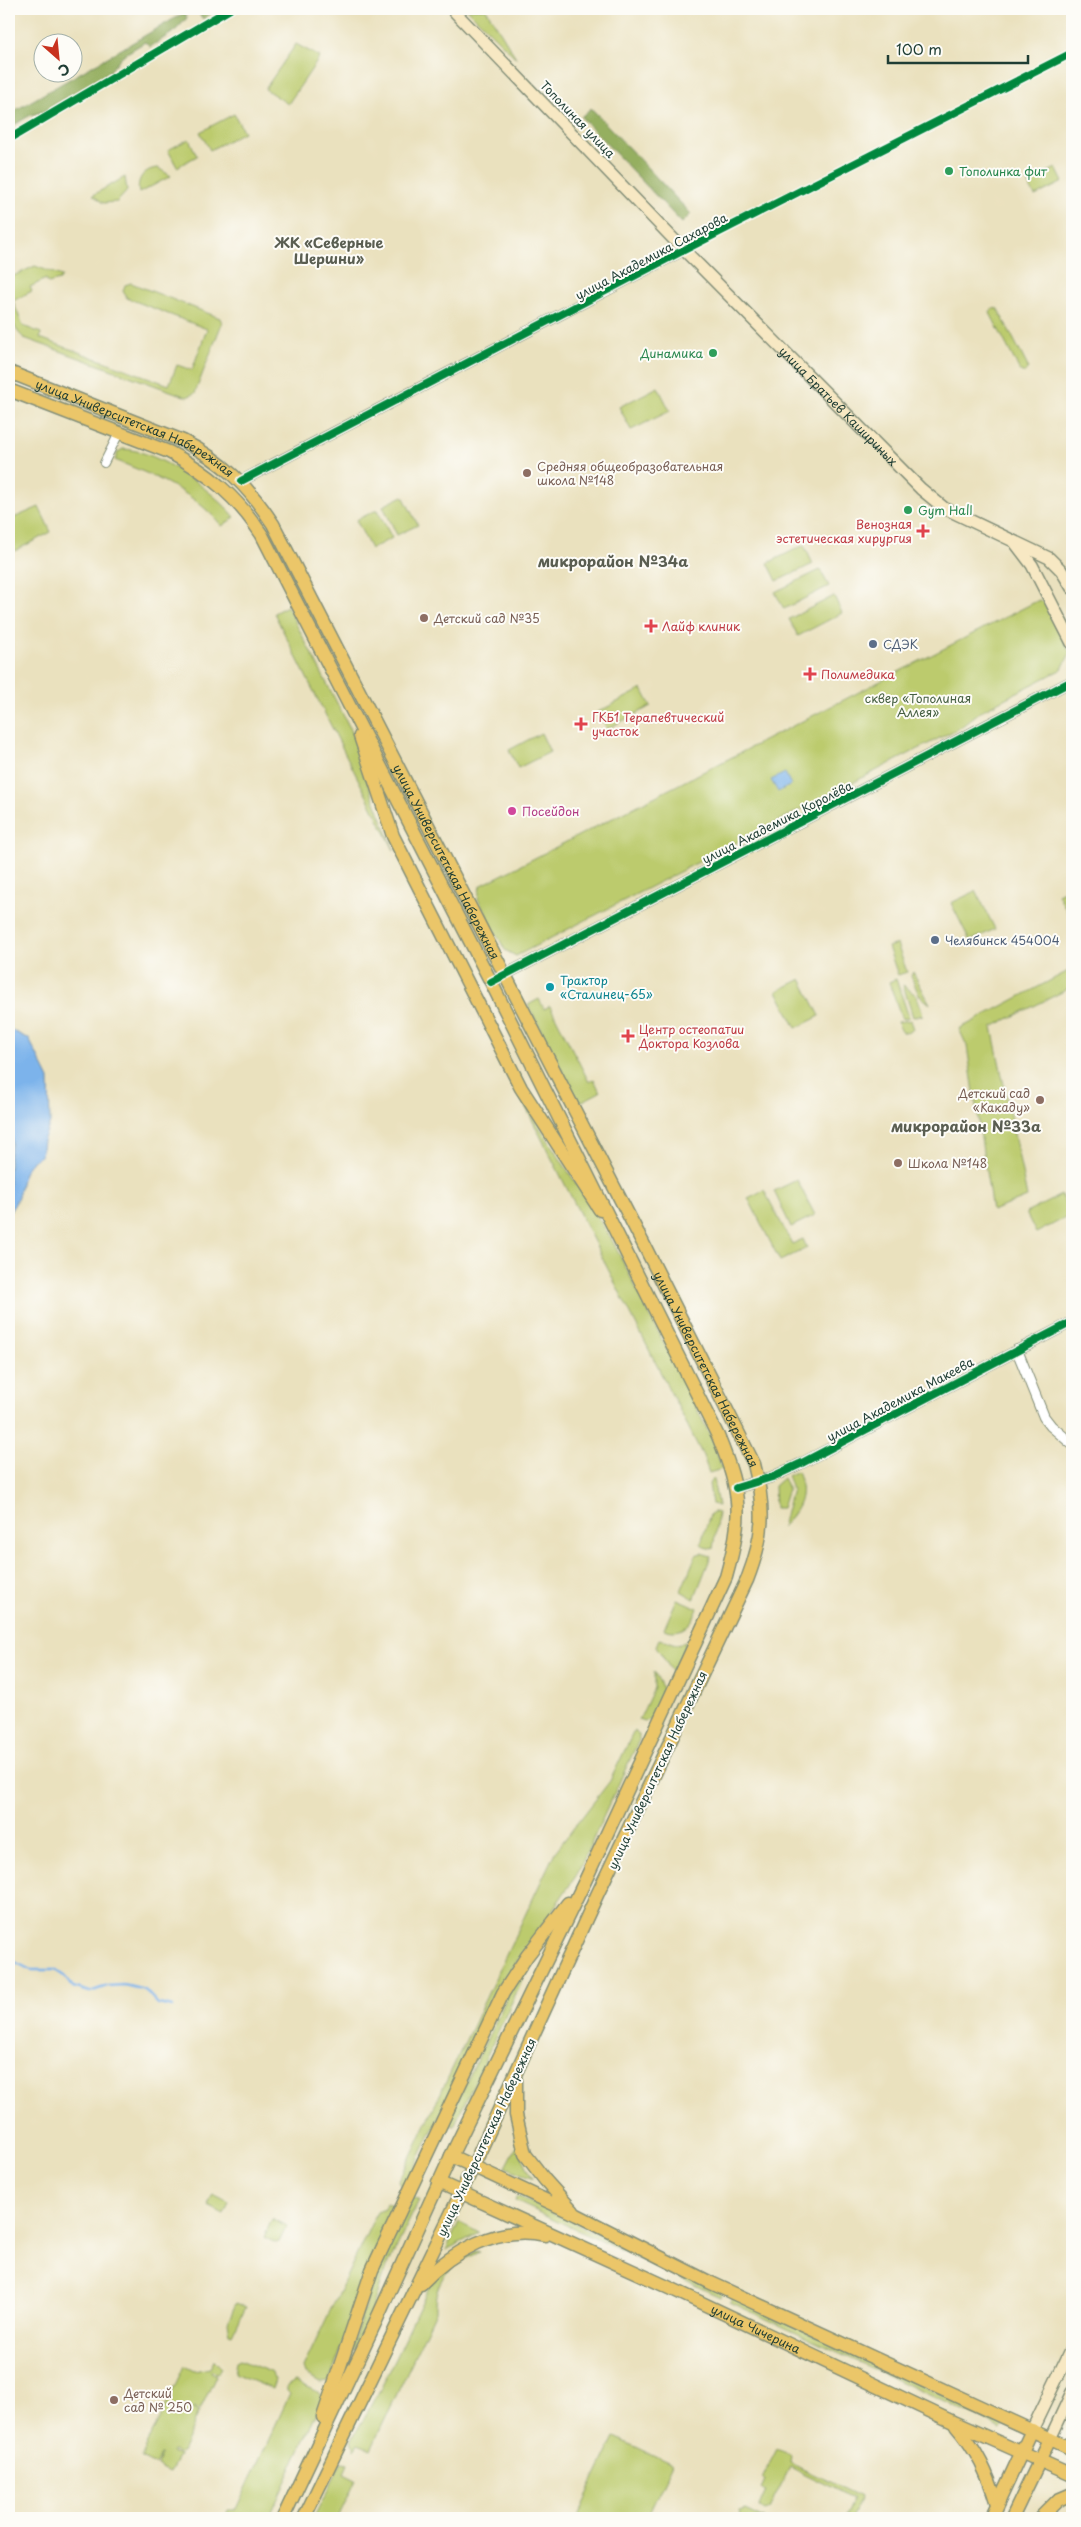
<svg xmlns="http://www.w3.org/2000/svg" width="1081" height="2527" font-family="'Playpen Sans',sans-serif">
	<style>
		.green { fill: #bccb6d; stroke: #6e8450 }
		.forest { fill: #95af60; stroke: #5a764a }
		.water { fill: #7cb3eb; stroke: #4e7890 }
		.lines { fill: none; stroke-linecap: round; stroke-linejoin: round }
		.stream { stroke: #7cb3eb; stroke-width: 2.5 }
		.minor-casing { stroke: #848f79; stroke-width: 10 }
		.tertiary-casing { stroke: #848f79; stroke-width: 12 }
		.secondary-casing { stroke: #848f79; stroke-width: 14 }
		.primary-casing { stroke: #848f79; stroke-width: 15 }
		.minor { stroke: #fff; stroke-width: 8 }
		.tertiary { stroke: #fff; stroke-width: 10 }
		.secondary { stroke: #f7e8c3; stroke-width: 11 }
		.primary { stroke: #ebc669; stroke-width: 12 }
		.cycleway-casing { stroke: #fdfcf7; stroke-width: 11 }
		.cycleway { stroke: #00873e; stroke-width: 8 }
		.leisure-dot { fill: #2e9e5b; stroke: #fdfcf7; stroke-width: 2 }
		.education-dot { fill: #8d6e63; stroke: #fdfcf7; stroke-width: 2 }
		.health-dot { fill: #e0444e; stroke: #fdfcf7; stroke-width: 2 }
		.service-dot { fill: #5c6f8a; stroke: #fdfcf7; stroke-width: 2 }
		.hotel-dot { fill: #d1479c; stroke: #fdfcf7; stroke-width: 2 }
		.culture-dot { fill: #0f9aa8; stroke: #fdfcf7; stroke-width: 2 }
		.labels { text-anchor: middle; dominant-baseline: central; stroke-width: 4; stroke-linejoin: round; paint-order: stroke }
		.street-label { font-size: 12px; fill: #1f3d34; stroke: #fdfcf7 }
		.leisure-label { font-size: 12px; fill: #27864d; stroke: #fdfcf7; text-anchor: start }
		.education-label { font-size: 12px; fill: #785e54; stroke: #fdfcf7; text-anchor: start }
		.health-label { font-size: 12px; fill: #be3a42; stroke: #fdfcf7; text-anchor: start }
		.service-label { font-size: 12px; fill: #4e5e75; stroke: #fdfcf7; text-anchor: start }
		.park-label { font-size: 12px; fill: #466042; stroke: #fdfcf7 }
		.hotel-label { font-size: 12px; fill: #b23c85; stroke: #fdfcf7; text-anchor: start }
		.culture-label { font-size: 12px; fill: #0d838f; stroke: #fdfcf7; text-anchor: start }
		.neighbourhood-label { font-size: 14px; font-weight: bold; fill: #5a5e51; stroke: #fdfcf7 }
		.quarter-label { font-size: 15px; font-weight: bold; fill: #5a5e51; stroke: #fdfcf7 }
	</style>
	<rect width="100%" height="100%" fill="#fdfcf7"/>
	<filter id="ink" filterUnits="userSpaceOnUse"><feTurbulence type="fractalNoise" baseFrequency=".02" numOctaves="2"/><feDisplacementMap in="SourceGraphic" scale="10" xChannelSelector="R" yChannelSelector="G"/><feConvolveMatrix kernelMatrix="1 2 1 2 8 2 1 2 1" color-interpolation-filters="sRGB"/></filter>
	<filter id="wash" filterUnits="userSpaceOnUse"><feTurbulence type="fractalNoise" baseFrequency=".0096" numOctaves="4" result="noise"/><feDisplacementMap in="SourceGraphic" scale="20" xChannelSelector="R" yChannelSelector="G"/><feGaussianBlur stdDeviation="1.12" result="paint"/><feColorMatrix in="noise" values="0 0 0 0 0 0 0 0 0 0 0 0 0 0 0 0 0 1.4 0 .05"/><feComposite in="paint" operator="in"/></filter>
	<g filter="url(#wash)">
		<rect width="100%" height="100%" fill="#eae1be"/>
		<g class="green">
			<path d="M467 9H486L517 59Z"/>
			<path d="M296 44 320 57 288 104 265 89Z"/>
			<path d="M234 114 244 132 210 150 200 132Z"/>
			<path d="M189 139 197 156 177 167 168 150Z"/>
			<path d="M158 168 171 176 139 193C136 179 144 169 158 168Z"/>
			<path d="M1056 168 1063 182 1035 196 1027 182Z"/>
			<path d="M125 177 127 191 117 202 103 203 93 195Z"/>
			<path d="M35 266 62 276 60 280 48 283 46 279 30 287 32 291 13 301 23 326 41 333 40 338 169 385 177 365 192 370 207 329 127 298 123 291 125 285 131 283 220 318 222 323 195 393 187 397 24 338C6 323 9 299 9 278Z"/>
			<path d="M993 308 998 309 1028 367 1025 373 1020 371 990 313Z"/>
			<path d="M658 387 670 411 631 430 619 407Z"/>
			<path d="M123 449C158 450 213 491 235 517L222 526C193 491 156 477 115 460L118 452Z"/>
			<path d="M403 496 418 525 397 535 383 506Z"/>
			<path d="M39 507 51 532 9 554V520Z"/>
			<path d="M377 510 392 538 371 549 356 520Z"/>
			<path d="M804 545 813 564 777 581 768 563Z"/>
			<path d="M820 570 829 586 784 609 775 592Z"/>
			<path d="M834 596 842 613 798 636 789 619Z"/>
			<path d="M1039 600 1046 603 1070 653 1062 669 981 711 961 727 516 956 505 950 478 899 480 886Z"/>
			<path d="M287 606 352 732 362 768 394 850 274 613Z"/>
			<path d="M642 689 651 706 607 729 598 712Z"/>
			<path d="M541 733 550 752 518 768 509 750Z"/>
			<path d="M1072 887V921L1058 894Z"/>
			<path d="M976 891 995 929 970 941 951 903Z"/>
			<path d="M897 944 907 972 898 975 888 947Z"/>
			<path d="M1072 969V987L992 1027 1027 1197 992 1211 967 1046 959 1029Z"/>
			<path d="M913 972 930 1004 919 995 911 976Z"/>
			<path d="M801 979 820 1016 796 1028 777 991Z"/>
			<path d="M896 979 909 1017 902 1019 889 982Z"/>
			<path d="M903 985 917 996 923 1015 913 1017Z"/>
			<path d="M539 999 544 1009 550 1006 589 1082 594 1079 600 1092 579 1103 528 1005Z"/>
			<path d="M910 1020 913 1029 907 1033 902 1032 897 1022Z"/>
			<path d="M521 1098 611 1238 714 1443 722 1469 709 1473 703 1456Z"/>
			<path d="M797 1180 815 1215 791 1227 774 1191Z"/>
			<path d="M764 1190 792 1244 803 1239 807 1248 780 1261 748 1198Z"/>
			<path d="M1061 1195 1071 1215 1036 1233 1026 1213Z"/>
			<path d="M797 1471C807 1496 799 1509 782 1527L792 1489 787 1476Z"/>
			<path d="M713 1478 718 1506 712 1504 709 1484Z"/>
			<path d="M783 1478 788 1489 782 1508H775L774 1486Z"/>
			<path d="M714 1512 718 1513 713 1549 704 1547 701 1543 710 1514Z"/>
			<path d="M701 1553 711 1556 694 1599 681 1591 696 1555Z"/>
			<path d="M677 1599 698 1608C693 1623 682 1636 664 1629Z"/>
			<path d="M659 1639 676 1644 686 1642 673 1673 656 1646Z"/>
			<path d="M654 1671 664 1691 652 1717 645 1722 639 1720 654 1688Z"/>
			<path d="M634 1731 639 1734V1740L576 1876 506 1977 405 2187 400 2185 399 2181 555 1852 610 1781Z"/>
			<path d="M532 1959 454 2126 447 2123 508 1995Z"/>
			<path d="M517 2146 533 2179 506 2167Z"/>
			<path d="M213 2194 229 2202 224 2214 208 2206Z"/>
			<path d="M517 2196 722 2292 720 2297 515 2201Z"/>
			<path d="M412 2197 419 2200 382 2278 369 2318 345 2367 376 2274Z"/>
			<path d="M387 2203 396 2208 329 2381 321 2382 305 2374 303 2368 377 2212 385 2209Z"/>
			<path d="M272 2219 287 2226 279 2242 276 2243 264 2237Z"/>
			<path d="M459 2222 479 2233 446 2250Z"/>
			<path d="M476 2251 480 2252C449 2266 434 2277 435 2313L371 2449 358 2444 354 2450 351 2441 381 2388 429 2287 447 2268Z"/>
			<path d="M732 2297 1004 2424 1002 2429 730 2302Z"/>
			<path d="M236 2303 246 2307 233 2334 230 2333 228 2322Z"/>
			<path d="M214 2360 221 2367 217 2374 211 2371 210 2373 216 2376 200 2410 193 2408 199 2412 180 2454 173 2451 172 2453 179 2456 170 2472 157 2466 161 2454 155 2465 141 2458 184 2366 194 2371 210 2368Z"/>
			<path d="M240 2360 273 2373 275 2380 272 2389 234 2373 236 2362Z"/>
			<path d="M295 2381 318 2392 323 2399 269 2518H225L228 2510H236L290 2394 287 2391V2386Z"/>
			<path d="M615 2437 672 2464 647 2518H576Z"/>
			<path d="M777 2449 791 2455 790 2463 859 2496 860 2499 851 2518H844L853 2498 790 2467 769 2509 765 2511 759 2507 766 2491 761 2489 765 2480 762 2478Z"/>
			<path d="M341 2463 348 2464 344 2473 356 2479 338 2518H314Z"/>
			<path d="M746 2509 765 2518H739L740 2511Z"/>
		</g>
		<g class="forest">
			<path d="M195 9H218L203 19Z"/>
			<path d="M184 13 187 18 175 31 150 47 145 42 122 56 109 72 44 111 29 116 9 128V114Z"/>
			<path d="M591 108 691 214 682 223 581 117Z"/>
		</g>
		<g class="water">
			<path d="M785 773 791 785 778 792 771 780Z"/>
			<path d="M9 1029 29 1039 49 1079 50 1123 43 1141 41 1156C13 1170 27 1193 9 1212V1160L12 1140 9 1107Z"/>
		</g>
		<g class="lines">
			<path class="stream" d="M9 1959 31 1970H55L64 1976 73 1987 90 1992 107 1986 124 1985 145 1990 158 2004 173 2007"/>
		</g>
	</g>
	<g filter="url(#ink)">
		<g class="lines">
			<g class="minor-casing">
				<g id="minor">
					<path d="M9 139 230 9"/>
					<path d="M684 250 1072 53"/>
					<path d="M104 463 119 433"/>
				</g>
			</g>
			<g class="tertiary-casing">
				<g id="tertiary">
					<path d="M241 481 684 250"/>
					<path d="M491 982 1072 681"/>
					<path d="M1017 1350 1044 1417 1051 1426 1072 1444"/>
					<path d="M736 1488 772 1477 800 1464 1072 1322"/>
				</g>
			</g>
			<g class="secondary-casing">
				<g id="secondary">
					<path id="s1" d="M452 9 684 250 921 489 944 508 1049 558 1061 570 1072 588"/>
					<path d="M1016 544 1032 565 1072 643"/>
					<path d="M1032 2430 1072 2347"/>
					<path d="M1050 2439 1072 2392"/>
				</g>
			</g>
			<g class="primary-casing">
				<g id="primary">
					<path id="s2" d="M9 372 183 441C223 461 249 487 273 524L646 1249 754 1464C766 1510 764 1536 747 1580L597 1895 461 2193 304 2518"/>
					<path d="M9 390 169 452C209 473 238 498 262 535L491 982 718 1436C742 1495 743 1516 726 1577L585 1881 451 2156 375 2323 283 2518"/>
					<path d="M360 736 393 836 521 1088 600 1210"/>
					<path d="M516 2080V2115L525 2154 545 2180 573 2211"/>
					<path d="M451 2156 577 2215 709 2282 1072 2449"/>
					<path id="s3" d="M438 2182 670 2288 953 2422 1072 2475"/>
					<path d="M421 2284C452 2251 499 2224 545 2235"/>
					<path d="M323 2417 372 2270 503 1993 527 1956 568 1903"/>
					<path d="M956 2426C977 2450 988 2474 997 2504"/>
					<path d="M991 2518 1032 2430"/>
					<path d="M1012 2518 1050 2439"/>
					<path d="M1040 2518 1058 2500 1072 2494"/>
				</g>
			</g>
			<use href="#minor" class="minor"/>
			<use href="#tertiary" class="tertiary"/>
			<use href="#secondary" class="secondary"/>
			<use href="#primary" class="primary"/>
			<g class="cycleway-casing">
				<g id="cycleway">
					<path d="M9 139 230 9"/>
					<path d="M241 481 684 250 1072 53"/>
					<path d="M491 982 1072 681"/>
					<path d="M736 1488 772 1477 800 1464 1072 1322"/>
				</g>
			</g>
			<use href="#cycleway" class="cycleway"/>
		</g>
	</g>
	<g class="leisure-dot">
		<circle cx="949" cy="171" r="5"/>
		<circle cx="713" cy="353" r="5"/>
		<circle cx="908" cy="510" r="5"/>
	</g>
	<g class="education-dot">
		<circle cx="527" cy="473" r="5"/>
		<circle cx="424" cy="618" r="5"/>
		<circle cx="1040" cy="1100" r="5"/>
		<circle cx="898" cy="1163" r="5"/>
		<circle cx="114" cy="2400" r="5"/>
	</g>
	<g class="health-dot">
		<path d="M920.5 523.5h5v5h5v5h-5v5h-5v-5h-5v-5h5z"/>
		<path d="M648.5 618.5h5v5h5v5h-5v5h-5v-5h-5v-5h5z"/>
		<path d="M807.5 666.5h5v5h5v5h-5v5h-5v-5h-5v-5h5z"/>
		<path d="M578.5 716.5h5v5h5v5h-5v5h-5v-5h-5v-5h5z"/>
		<path d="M625.5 1028.5h5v5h5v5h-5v5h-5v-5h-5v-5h5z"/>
	</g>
	<g class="service-dot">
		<circle cx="873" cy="644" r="5"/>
		<circle cx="935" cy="940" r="5"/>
	</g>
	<circle class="hotel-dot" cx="512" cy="811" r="5"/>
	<circle class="culture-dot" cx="550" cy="987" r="5"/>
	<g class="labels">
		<g class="street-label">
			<text transform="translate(578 119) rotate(46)">Тополиная улица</text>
			<text transform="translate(651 256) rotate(-28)">улица Академика Сахарова</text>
			<text stroke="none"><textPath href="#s1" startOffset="554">улица Братьев Кашириных</textPath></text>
			<text stroke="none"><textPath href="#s2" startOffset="138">улица Университетская Набережная</textPath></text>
			<text transform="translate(777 822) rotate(-27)">улица Академика Королёва</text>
			<text stroke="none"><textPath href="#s2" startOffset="691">улица Университетская Набережная</textPath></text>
			<text stroke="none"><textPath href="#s2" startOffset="1261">улица Университетская Набережная</textPath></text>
			<text transform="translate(900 1399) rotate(-28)">улица Академика Макеева</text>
			<text transform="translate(657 1770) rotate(-65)">улица Университетская Набережная</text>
			<text transform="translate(486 2137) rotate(-65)">улица Университетская Набережная</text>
			<text stroke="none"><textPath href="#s3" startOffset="350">улица Чичерина</textPath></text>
		</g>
		<g class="leisure-label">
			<text x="959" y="171">Тополинка фит</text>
			<text x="703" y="353" text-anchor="end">Динамика</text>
			<text x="918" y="510">Gym Hall</text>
		</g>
		<g class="education-label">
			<text x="537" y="466">Средняя общеобразовательная<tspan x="537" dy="14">школа №148</tspan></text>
			<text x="434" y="618">Детский сад №35</text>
			<text x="1030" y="1093" text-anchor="end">Детский сад<tspan x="1030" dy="14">«Какаду»</tspan></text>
			<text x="908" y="1163">Школа №148</text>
			<text x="124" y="2393">Детский<tspan x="124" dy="14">сад № 250</tspan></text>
		</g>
		<g class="health-label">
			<text x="912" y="524" text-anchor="end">Венозная<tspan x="912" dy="14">эстетическая хирургия</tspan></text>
			<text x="662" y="626">Лайф клиник</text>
			<text x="821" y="674">Полимедика</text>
			<text x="592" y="717">ГКБ1 Терапевтический<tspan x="592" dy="14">участок</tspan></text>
			<text x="639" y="1029">Центр остеопатии<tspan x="639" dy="14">Доктора Козлова</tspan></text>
		</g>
		<g class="service-label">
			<text x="883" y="644">СДЭК</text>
			<text x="945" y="940">Челябинск 454004</text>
		</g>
		<g class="park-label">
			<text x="918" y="698">сквер «Тополиная<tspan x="918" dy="14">Аллея»</tspan></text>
		</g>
		<g class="hotel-label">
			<text x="522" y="811">Посейдон</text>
		</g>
		<g class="culture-label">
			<text x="560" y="980">Трактор<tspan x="560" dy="14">«Сталинец-65»</tspan></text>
		</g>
		<g class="neighbourhood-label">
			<text x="329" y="242">ЖК «Северные<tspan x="329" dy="16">Шершни»</tspan></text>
		</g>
		<g class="quarter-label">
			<text x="613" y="560">микрорайон №34а</text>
			<text x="966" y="1125">микрорайон №33а</text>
		</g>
	</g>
	<rect width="1081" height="2527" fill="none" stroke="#fdfcf7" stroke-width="30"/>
	<g transform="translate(58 58) rotate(153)"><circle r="24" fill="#fdfcf7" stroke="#a4b0a9"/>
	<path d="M0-4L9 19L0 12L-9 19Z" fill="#c8321e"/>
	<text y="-8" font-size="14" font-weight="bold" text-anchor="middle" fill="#1f3d34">С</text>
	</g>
	<path d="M888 55v8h140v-8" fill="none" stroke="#1f3d34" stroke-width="2.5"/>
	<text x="896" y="55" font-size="15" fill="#1f3d34" stroke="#fdfcf7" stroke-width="4" paint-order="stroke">100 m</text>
</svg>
